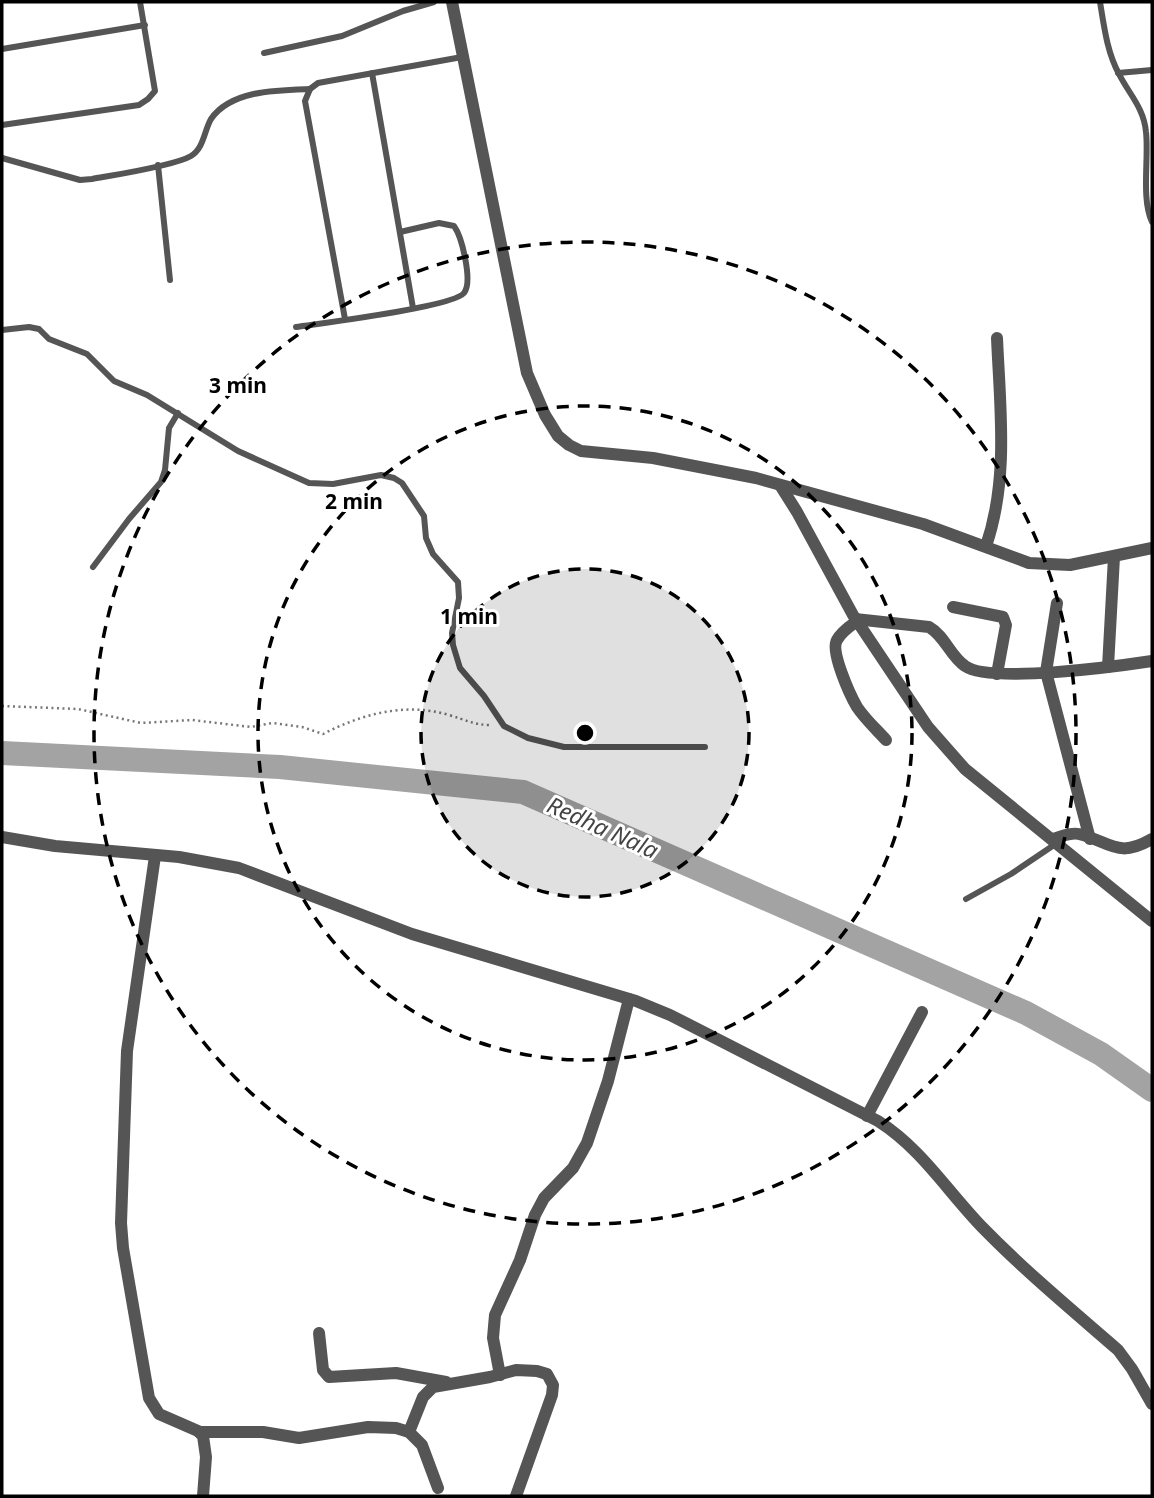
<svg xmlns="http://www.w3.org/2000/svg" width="1154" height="1498" font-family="'Noto Sans',sans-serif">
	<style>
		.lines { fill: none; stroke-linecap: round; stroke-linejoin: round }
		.river { stroke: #a3a3a3; stroke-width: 24 }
		.path { stroke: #777; stroke-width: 2.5; stroke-dasharray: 2 3.5; stroke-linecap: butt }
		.service { stroke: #555; stroke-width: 6 }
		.minor { stroke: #555; stroke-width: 12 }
		.ring { fill: none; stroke: #000; stroke-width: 3.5; stroke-dasharray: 12 9 }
		.labels { text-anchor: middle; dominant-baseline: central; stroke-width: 6; stroke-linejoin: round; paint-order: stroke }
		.water-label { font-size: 23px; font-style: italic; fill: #444; stroke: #fff }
		.centre { fill: #000; stroke: #fff; stroke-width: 3.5 }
		.ring-label { font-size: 21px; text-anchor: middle; font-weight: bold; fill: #000; stroke: #fff; stroke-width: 6; stroke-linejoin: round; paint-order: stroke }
	</style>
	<rect width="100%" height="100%" fill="#fff"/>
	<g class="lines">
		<path class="river" d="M2 753 280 767 523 792 1026 1013 1101 1054 1152 1090"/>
		<path class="path" d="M2 706 78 709 141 723 192 720 251 727 272 723 302 727 323 734C362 714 405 702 449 715 466 720 474 725 491 725"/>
		<g class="service">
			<path d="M1100 2C1104 26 1107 52 1119 74 1129 94 1144 108 1146 132 1149 158 1141 199 1152 222"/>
			<path d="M2 49 145 25"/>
			<path d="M264 53 342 36 403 11 434 2"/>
			<path d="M372 73 413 308"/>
			<path d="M1118 73 1152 70"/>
			<path d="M2 125 139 105 148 99 155 91 140 2"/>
			<path d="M2 158 80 180 92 179C114 175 174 166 191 156 204 148 204 131 211 119 231 90 278 90 310 89"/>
			<path d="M158 165 170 280"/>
			<path d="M345 319 305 101 310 89 318 83 462 57"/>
			<path d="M296 327C322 323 453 307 464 293 473 282 462 237 454 226L439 223 400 232"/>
			<path d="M2 330 29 327 39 329 49 339 87 354 114 381 147 395 238 451 309 483 333 484 381 475 394 478 402 483 424 516 426 538 433 554 458 582 459 598 452 633 453 645 460 668 484 696 504 726 528 738 564 747H705"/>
			<path d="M93 567 129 519 161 482 165 470 169 428 178 413"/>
			<path d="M966 899 1011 874 1057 843"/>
		</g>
		<g class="minor">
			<path d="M452 2 527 373 545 415 558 436 569 445 581 451 653 458 756 478 923 524 1029 563 1070 565 1152 548"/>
			<path d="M780 485 797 512 853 615 928 727 965 769 1152 921"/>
			<path d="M986 546C1009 479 1000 408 997 338"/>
			<path d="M1057 603 1046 672 1090 839"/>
			<path d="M953 607 1003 617 1006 625 997 674"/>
			<path d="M855 619 929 627C945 636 950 656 965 666 990 684 1119 666 1152 661"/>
			<path d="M857 621C850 626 841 632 837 640 830 651 850 695 857 707 865 719 876 729 886 740"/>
			<path d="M1108 667 1114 557"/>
			<path d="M2 837 55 846 179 857 239 868 412 934 636 1001 670 1015 878 1121C922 1149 947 1191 983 1228 1025 1271 1072 1310 1118 1350L1132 1369 1152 1404"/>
			<path d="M1052 839C1061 837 1070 832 1079 834 1111 842 1117 859 1152 839"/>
			<path d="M155 856 127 1051 121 1223 123 1248 149 1398 159 1414 198 1431 203 1436 206 1457 203 1496"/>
			<path d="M867 1116 922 1012"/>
			<path d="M319 1333 323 1370 329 1377 396 1373 446 1382"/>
			<path d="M500 1375 493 1338 495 1315 520 1260 535 1215 544 1198 573 1168 587 1143 608 1081 629 999"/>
			<path d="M199 1432H263L299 1438 368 1427 396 1428 409 1432 422 1445 438 1488"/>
			<path d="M409 1432 423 1397 433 1387 490 1377 516 1370 537 1371 547 1374 553 1385 552 1395 516 1496"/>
		</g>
	</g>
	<circle cx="585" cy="733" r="164" fill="#000" fill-opacity=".12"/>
	<g class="ring">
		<circle cx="585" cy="733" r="164"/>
		<circle cx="585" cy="733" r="327"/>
		<circle cx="585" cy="733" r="491"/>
	</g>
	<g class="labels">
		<g class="water-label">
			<text transform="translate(603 827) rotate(24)">Redha Nala</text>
		</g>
	</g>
	<circle cx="585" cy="733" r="10" class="centre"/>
	<g class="ring-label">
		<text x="238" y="393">3 min</text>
		<text x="354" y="509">2 min</text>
		<text x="469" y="624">1 min</text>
	</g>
	<rect width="1154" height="1498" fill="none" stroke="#000000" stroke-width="7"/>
</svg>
